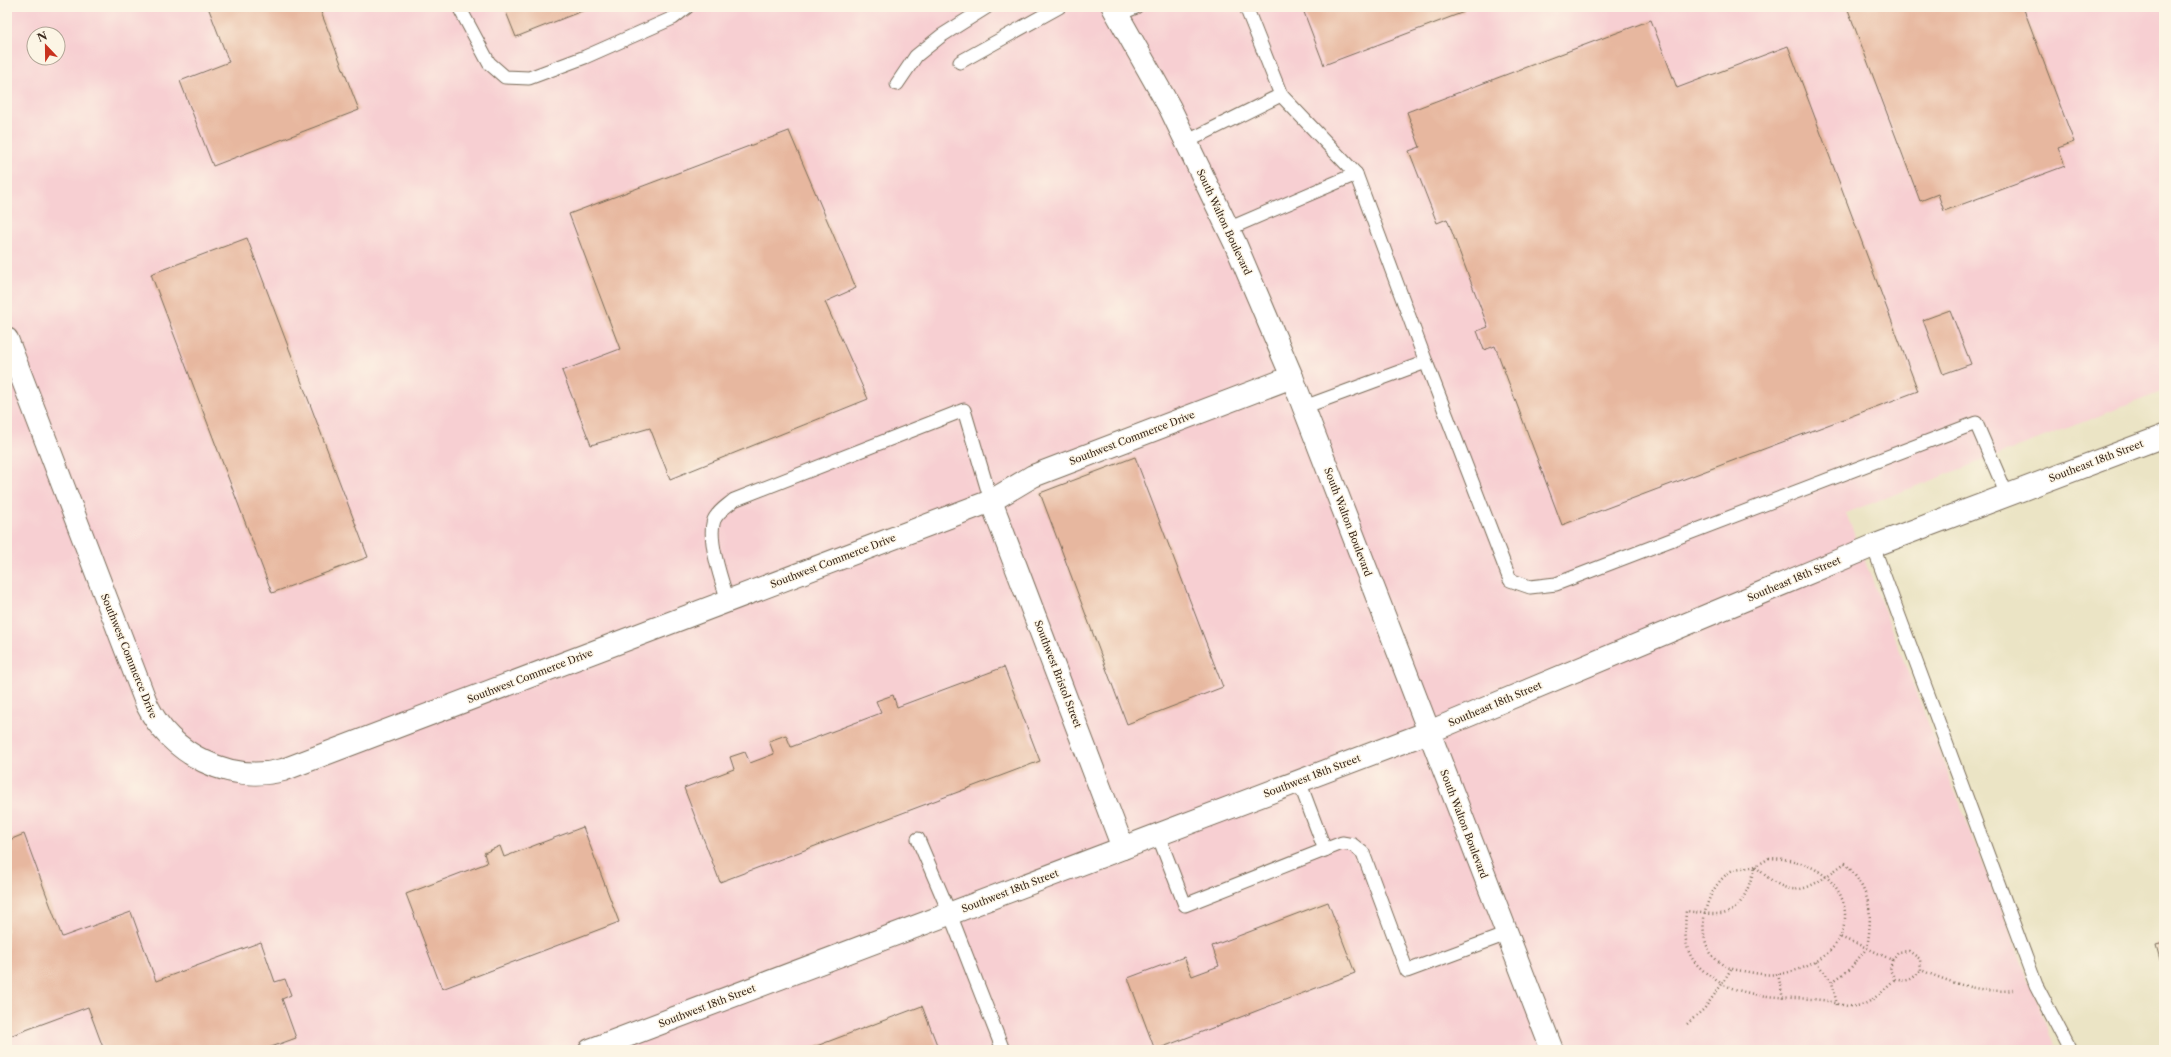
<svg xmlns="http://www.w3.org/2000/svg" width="2171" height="1057" font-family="'Libre Caslon Text',serif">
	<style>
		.built { fill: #f7cfd2; fill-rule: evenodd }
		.building { fill: #e7b79f }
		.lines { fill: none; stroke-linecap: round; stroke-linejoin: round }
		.service-casing { stroke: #796b58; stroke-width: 15 }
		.minor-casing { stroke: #796b58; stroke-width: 24 }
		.primary-casing { stroke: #796b58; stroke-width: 24 }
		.path { stroke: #796b58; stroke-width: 2.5; stroke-dasharray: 1 3; stroke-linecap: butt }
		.service { stroke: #fff; stroke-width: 13 }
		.minor { stroke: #fff; stroke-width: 22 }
		.primary { stroke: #fff; stroke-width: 22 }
		.labels { text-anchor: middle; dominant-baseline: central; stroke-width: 3; stroke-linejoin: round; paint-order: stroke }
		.street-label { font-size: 10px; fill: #3b2a1e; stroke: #fcf5e5 }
	</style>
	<rect width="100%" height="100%" fill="#fcf5e5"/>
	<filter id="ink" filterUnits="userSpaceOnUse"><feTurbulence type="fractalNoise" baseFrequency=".025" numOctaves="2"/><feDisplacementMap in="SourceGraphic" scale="8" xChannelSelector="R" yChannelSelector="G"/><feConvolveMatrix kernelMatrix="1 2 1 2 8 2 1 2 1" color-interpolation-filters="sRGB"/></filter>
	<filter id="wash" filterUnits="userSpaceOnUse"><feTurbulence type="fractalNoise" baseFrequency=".012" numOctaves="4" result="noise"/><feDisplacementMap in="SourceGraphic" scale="16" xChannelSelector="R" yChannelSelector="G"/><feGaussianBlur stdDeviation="0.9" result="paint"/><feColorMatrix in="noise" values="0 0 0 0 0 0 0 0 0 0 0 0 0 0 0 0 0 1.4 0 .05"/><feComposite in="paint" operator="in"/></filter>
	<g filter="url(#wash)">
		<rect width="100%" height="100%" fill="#ebe4c5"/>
		<path class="built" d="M7 7H2164V391L1846 513 2056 1050H7ZM34 34H58V58H34Z"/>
		<g id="blocks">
			<g class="building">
				<path d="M208 7H319L359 110 213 166 180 81 229 62Z"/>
				<path d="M504 7H592L516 37Z"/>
				<path d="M1302 7H1462L1464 12 1324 65Z"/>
				<path d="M1847 7H2023L2074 142 2058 148 2065 166 1944 211 1938 194 1920 201Z"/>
				<path d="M1651 20 1677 88 1788 46 1918 391 1562 525 1495 346 1484 350 1477 331 1488 327 1447 219 1437 223 1409 151 1420 147 1407 112Z"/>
				<path d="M789 131 856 288 825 302 868 399 670 479 650 428 591 445 562 371 620 349 569 214Z"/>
				<path d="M247 238 368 557 272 593 151 274Z"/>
				<path d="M1950 310 1971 364 1943 374 1923 320Z"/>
				<path d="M1135 457 1223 687 1127 724 1040 493Z"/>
				<path d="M1004 667 1040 761 720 882 684 788 734 769 730 757 745 752 750 763 774 754 769 741 786 735 791 747 881 713 876 701 893 695 897 707Z"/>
				<path d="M583 827 619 922 442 989 406 894 487 863 484 853 500 846 504 857Z"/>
				<path d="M24 834 62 937 131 912 156 981 261 942 275 982 285 979 291 995 282 999 296 1038 263 1050H104L88 1007 7 1037V841Z"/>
				<path d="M1328 902 1355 973 1155 1050 1128 978 1184 957 1192 976 1219 966 1212 946Z"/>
				<path d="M2164 943V974L2156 945Z"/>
				<path d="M922 1006 939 1050H806Z"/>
			</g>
		</g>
	</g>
	<g filter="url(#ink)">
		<use href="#blocks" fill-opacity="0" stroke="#796b58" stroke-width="1"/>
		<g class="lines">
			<g class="service-casing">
				<g id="service">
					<path d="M459 7 489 63 505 77 529 78 585 57 673 18 687 7"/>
					<path d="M1117 15 1136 7"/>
					<path d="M960 62 1059 7"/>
					<path d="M897 84 916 56 941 36 987 7"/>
					<path d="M1281 95 1356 174"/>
					<path d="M1186 142 1281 95 1246 7"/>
					<path d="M1228 229 1356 174 1426 362 1304 407"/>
					<path d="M1426 362 1510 580 1530 587 1556 584 1976 423 2007 495"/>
					<path d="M1873 546 2036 985 2070 1050"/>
					<path d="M728 601C722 582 707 539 714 520 718 511 727 506 734 500L964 410 991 501"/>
					<path d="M1299 781 1325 850"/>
					<path d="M1158 835 1185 905 1342 843 1353 845 1363 853 1407 971 1507 934"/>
					<path d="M918 839 950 914 1003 1050"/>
				</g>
			</g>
			<g class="minor-casing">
				<g id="minor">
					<path d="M7 339 147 705C171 754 229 784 283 770L991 501 1033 476 1292 377"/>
					<path d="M991 501 1123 848"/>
					<path d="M590 1050 1429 732 1873 546 2164 436"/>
				</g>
			</g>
			<g class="primary-casing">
				<path id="primary" d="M1113 7 1170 108 1235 243 1292 377 1552 1050"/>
			</g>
			<g class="path">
				<path d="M1769 858C1864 860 1873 960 1779 974 1765 976 1750 972 1737 970 1690 960 1698 898 1727 874 1736 866 1745 869 1755 866 1760 864 1765 861 1769 858Z"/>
				<path d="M1892 960 1890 970 1895 979C1908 983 1913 979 1921 970"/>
				<path d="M1816 962 1832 982"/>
				<path d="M1731 969 1722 984C1758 1000 1785 996 1822 1000 1837 1002 1848 1010 1864 1004 1875 1000 1886 987 1895 979"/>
				<path d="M1778 974 1783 999"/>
				<path d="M1837 1005 1832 982 1849 970 1867 948 1840 937"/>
				<path d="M1687 1024 1704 1009 1722 984C1688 962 1683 952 1686 911 1696 912 1717 916 1726 913 1744 908 1750 882 1755 866 1794 904 1807 890 1845 863 1871 893 1873 910 1867 948L1892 960 1898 952 1909 951 1920 959 1921 970C1949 982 1982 994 2013 990"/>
			</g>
			<use href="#service" class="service"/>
			<use href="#minor" class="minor"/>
			<use href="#primary" class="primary"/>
		</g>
	</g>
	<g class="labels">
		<g class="street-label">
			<text transform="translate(1224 222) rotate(65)">South Walton Boulevard</text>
			<text transform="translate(1132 438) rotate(-21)">Southwest Commerce Drive</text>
			<text transform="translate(2096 461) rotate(-21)">Southeast 18th Street</text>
			<text transform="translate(1348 522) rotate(69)">South Walton Boulevard</text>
			<text transform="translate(833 561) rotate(-21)">Southwest Commerce Drive</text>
			<text transform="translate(1794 579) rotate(-23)">Southeast 18th Street</text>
			<text transform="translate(129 656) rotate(68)">Southwest Commerce Drive</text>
			<text transform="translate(1058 674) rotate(69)">Southwest Bristol Street</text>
			<text transform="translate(530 676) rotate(-21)">Southwest Commerce Drive</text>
			<text transform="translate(1495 704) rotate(-23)">Southeast 18th Street</text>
			<text transform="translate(1312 776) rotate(-21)">Southwest 18th Street</text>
			<text transform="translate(1464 824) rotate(69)">South Walton Boulevard</text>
			<text transform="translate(1010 891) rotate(-21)">Southwest 18th Street</text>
			<text transform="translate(707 1006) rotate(-21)">Southwest 18th Street</text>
		</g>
	</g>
	<rect width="2171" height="1057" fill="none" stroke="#fcf5e5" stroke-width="24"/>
	<g transform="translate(46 46) rotate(338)"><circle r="19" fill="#fcf5e5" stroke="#afa495"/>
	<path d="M0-3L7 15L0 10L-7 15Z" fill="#c8321e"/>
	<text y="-6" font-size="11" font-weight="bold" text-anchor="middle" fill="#3b2a1e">N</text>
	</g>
</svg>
